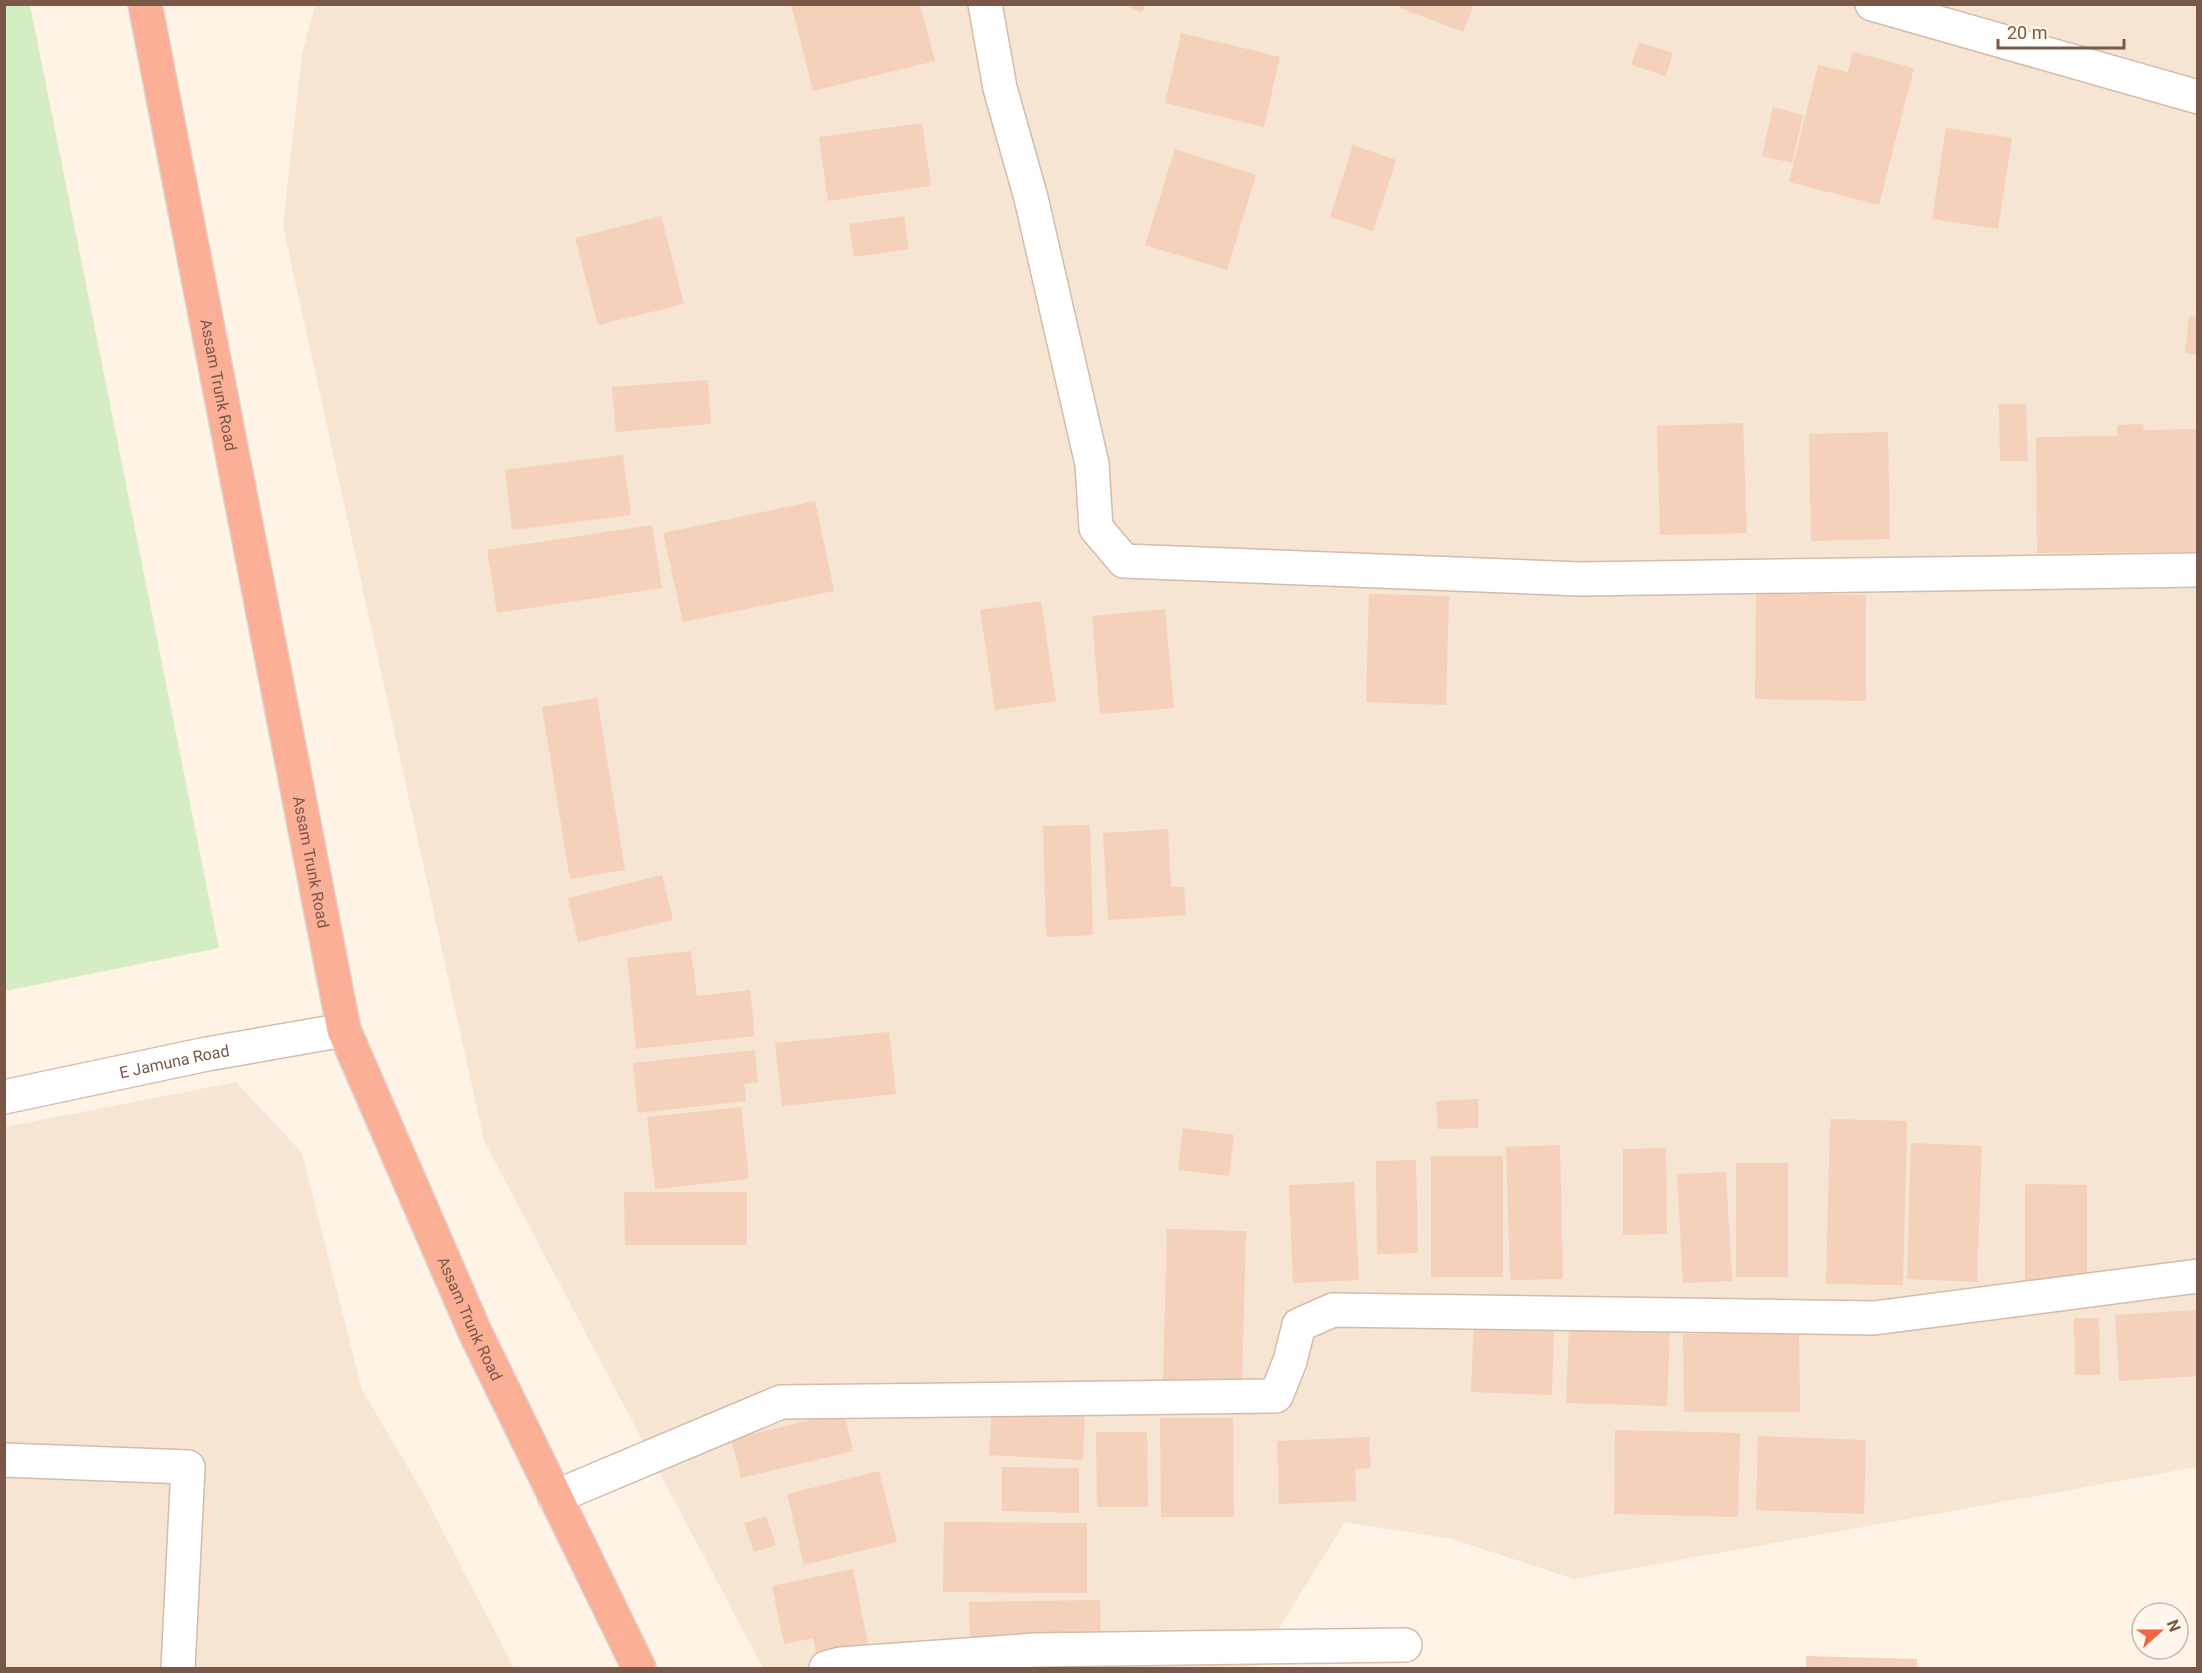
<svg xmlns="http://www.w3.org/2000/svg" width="2202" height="1673" font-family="Roboto,sans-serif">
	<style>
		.residential { fill: #f6e5d2 }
		.green { fill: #d4edc2 }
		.building { fill: #f5d0ba }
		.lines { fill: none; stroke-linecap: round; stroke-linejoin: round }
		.street-casing { stroke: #d3bcac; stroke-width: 36 }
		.secondary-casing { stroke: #d6bcaa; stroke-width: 36 }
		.highway-casing { stroke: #dcd4cf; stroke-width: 36 }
		.street { stroke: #fff; stroke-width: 33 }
		.secondary { stroke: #fff; stroke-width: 33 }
		.highway { stroke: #fcaf97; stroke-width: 33 }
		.labels { text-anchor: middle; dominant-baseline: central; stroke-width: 4.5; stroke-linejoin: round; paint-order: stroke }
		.street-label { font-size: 16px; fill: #795848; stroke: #fff7ec }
	</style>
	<rect width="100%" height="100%" fill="#fef3e4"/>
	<g class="residential">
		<path d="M315 5H2197V1467L1574 1579 1452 1539 1345 1522 1257 1664 1258 1668H763L484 1141 283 226 302 54Z"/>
		<path d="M236 1082 302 1153 362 1390 421 1489 514 1668H5V1127Z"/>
	</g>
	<path class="green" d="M30 5 219 948 5 991 4 5Z"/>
	<g class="building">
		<path d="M791 4H920L935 61 813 91Z"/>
		<path d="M1124 4H1146L1142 13Z"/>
		<path d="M1401 4H1474L1463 32 1400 8Z"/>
		<path d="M1181 33 1280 57 1264 127 1165 103Z"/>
		<path d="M1639 42 1673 53 1666 76 1631 65Z"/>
		<path d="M1853 52 1914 68 1879 205 1789 182 1818 65 1848 72Z"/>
		<path d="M1773 107 1803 115 1792 163 1762 156Z"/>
		<path d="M922 123 931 186 828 201 819 137Z"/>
		<path d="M1946 128 2012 138 1998 229 1932 219Z"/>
		<path d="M1353 145 1396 160 1373 231 1330 217Z"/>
		<path d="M1175 149 1256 175 1227 270 1145 245Z"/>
		<path d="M661 216 684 304 598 325 575 238Z"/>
		<path d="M904 216 909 249 854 257 849 224Z"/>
		<path d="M2189 316 2198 317V355L2185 353Z"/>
		<path d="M708 380 711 424 616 432 612 387Z"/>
		<path d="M1999 404H2026L2028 461H2000Z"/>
		<path d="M1743 423 1747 533 1660 535 1657 426Z"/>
		<path d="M2143 424 2144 430 2198 429V552L2037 553 2036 437 2117 436V425Z"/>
		<path d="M1888 432 1890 539 1811 541 1809 434Z"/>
		<path d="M623 455 631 515 512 530 505 470Z"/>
		<path d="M815 501 834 591 683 622 663 533Z"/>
		<path d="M652 525 662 588 497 613 487 550Z"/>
		<path d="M1756 593 1866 595V701L1755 699Z"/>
		<path d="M1369 594 1449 596 1446 705 1366 702Z"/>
		<path d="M1041 601 1056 701 995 710 980 610Z"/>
		<path d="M1165 609 1174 708 1100 714 1092 616Z"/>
		<path d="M597 698 625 870 570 879 542 707Z"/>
		<path d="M1090 825 1093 935 1046 937 1043 826Z"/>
		<path d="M1168 829 1171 887H1184L1186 915 1108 920 1103 833Z"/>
		<path d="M662 875 673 920 578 942 568 898Z"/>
		<path d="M691 951 697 996 750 990 755 1036 636 1049 627 958Z"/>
		<path d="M889 1032 896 1094 782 1106 775 1043Z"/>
		<path d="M755 1050 758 1082 744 1084 746 1101 638 1113 633 1063Z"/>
		<path d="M1478 1099V1128L1438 1129 1436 1101Z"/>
		<path d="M741 1107 749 1179 655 1189 647 1117Z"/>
		<path d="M1830 1119 1907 1121 1903 1285 1826 1284Z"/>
		<path d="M1183 1128 1234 1135 1229 1176 1178 1170Z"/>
		<path d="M1911 1143 1982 1146 1977 1282 1907 1279Z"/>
		<path d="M1560 1145 1563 1279 1510 1280 1506 1147Z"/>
		<path d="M1666 1148 1667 1234 1623 1235V1149Z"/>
		<rect x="1431" y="1156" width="72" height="121"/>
		<path d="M1416 1160 1418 1253 1377 1254 1376 1161Z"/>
		<rect x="1736" y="1163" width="52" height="114"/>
		<path d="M1726 1172 1732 1281 1683 1283 1677 1174Z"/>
		<path d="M1354 1182 1359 1280 1293 1283 1289 1185Z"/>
		<path d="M2025 1184 2087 1185V1287L2025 1286Z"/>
		<path d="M624 1192H747V1245H625Z"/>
		<path d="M1167 1229 1246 1231 1242 1383 1163 1381Z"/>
		<path d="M2198 1310V1376L2119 1381 2115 1315Z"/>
		<path d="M2074 1318H2099L2100 1375H2075Z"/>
		<path d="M1474 1321 1554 1324 1552 1395 1471 1392Z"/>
		<path d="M1569 1327 1670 1330 1667 1406 1566 1403Z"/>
		<path d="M1683 1334H1799L1800 1412H1684Z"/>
		<path d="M992 1409 1085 1414 1083 1460 989 1455Z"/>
		<path d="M844 1412 853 1451 741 1478 731 1439Z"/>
		<path d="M1160 1418H1233L1234 1517H1161Z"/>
		<path d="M1615 1430 1740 1433 1738 1517 1614 1514Z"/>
		<path d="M1096 1432H1147L1148 1507H1097Z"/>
		<path d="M1758 1436 1866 1440 1864 1514 1756 1510Z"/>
		<path d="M1369 1437 1371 1468 1355 1469 1356 1501 1279 1504 1277 1441Z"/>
		<path d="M1002 1467 1079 1468V1513L1002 1511Z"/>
		<path d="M879 1471 897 1542 804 1565 787 1494Z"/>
		<path d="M766 1516 776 1545 754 1552 744 1523Z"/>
		<path d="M944 1522 1087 1523V1593L943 1592Z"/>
		<path d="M853 1569 869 1649 817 1659 813 1638 784 1644 772 1586Z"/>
		<path d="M1100 1600 1101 1645 970 1649 969 1602Z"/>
		<path d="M1806 1656 1917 1659V1668H1806Z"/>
	</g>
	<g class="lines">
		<g class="street-casing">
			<g id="street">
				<path d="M985 4 1000 88 1031 198 1092 464 1096 528 1124 561 1581 579 2198 570"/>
				<path d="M1872 4 2198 97"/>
				<path d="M4 1460 188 1467 178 1668"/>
				<path d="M555 1497 781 1402 1276 1396 1290 1361 1299 1325 1333 1310 1874 1318 2198 1276"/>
				<path d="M826 1668 841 1664 1035 1650 1405 1645"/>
			</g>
		</g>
		<g class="secondary-casing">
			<g id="secondary">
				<path id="s1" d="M4 1097 207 1054 344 1030"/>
			</g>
		</g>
		<g class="highway-casing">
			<g id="highway">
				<path id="s2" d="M145 4 344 1030 475 1332 639 1668"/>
			</g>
		</g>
		<use href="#street" class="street"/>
		<use href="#secondary" class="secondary"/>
		<use href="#highway" class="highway"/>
	</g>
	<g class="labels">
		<g class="street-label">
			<text stroke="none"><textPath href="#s2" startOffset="388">Assam Trunk Road</textPath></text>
			<text stroke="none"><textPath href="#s2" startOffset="874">Assam Trunk Road</textPath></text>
			<text stroke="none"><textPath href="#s1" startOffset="174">E Jamuna Road</textPath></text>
			<text stroke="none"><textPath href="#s2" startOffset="1360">Assam Trunk Road</textPath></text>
		</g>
	</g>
	<rect width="2202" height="1673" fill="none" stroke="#795848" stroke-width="12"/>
	<g transform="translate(2160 1631) rotate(69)"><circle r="28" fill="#fff7ec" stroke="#c9b7aa" stroke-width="1.5"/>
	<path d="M0-4.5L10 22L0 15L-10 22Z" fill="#f06541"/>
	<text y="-9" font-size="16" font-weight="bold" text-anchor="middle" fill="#795848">N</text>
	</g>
	<path d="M1998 39v9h126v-9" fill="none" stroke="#795848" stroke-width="3"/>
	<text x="2007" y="39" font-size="18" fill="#795848" stroke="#fff7ec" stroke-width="4.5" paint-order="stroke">20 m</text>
</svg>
